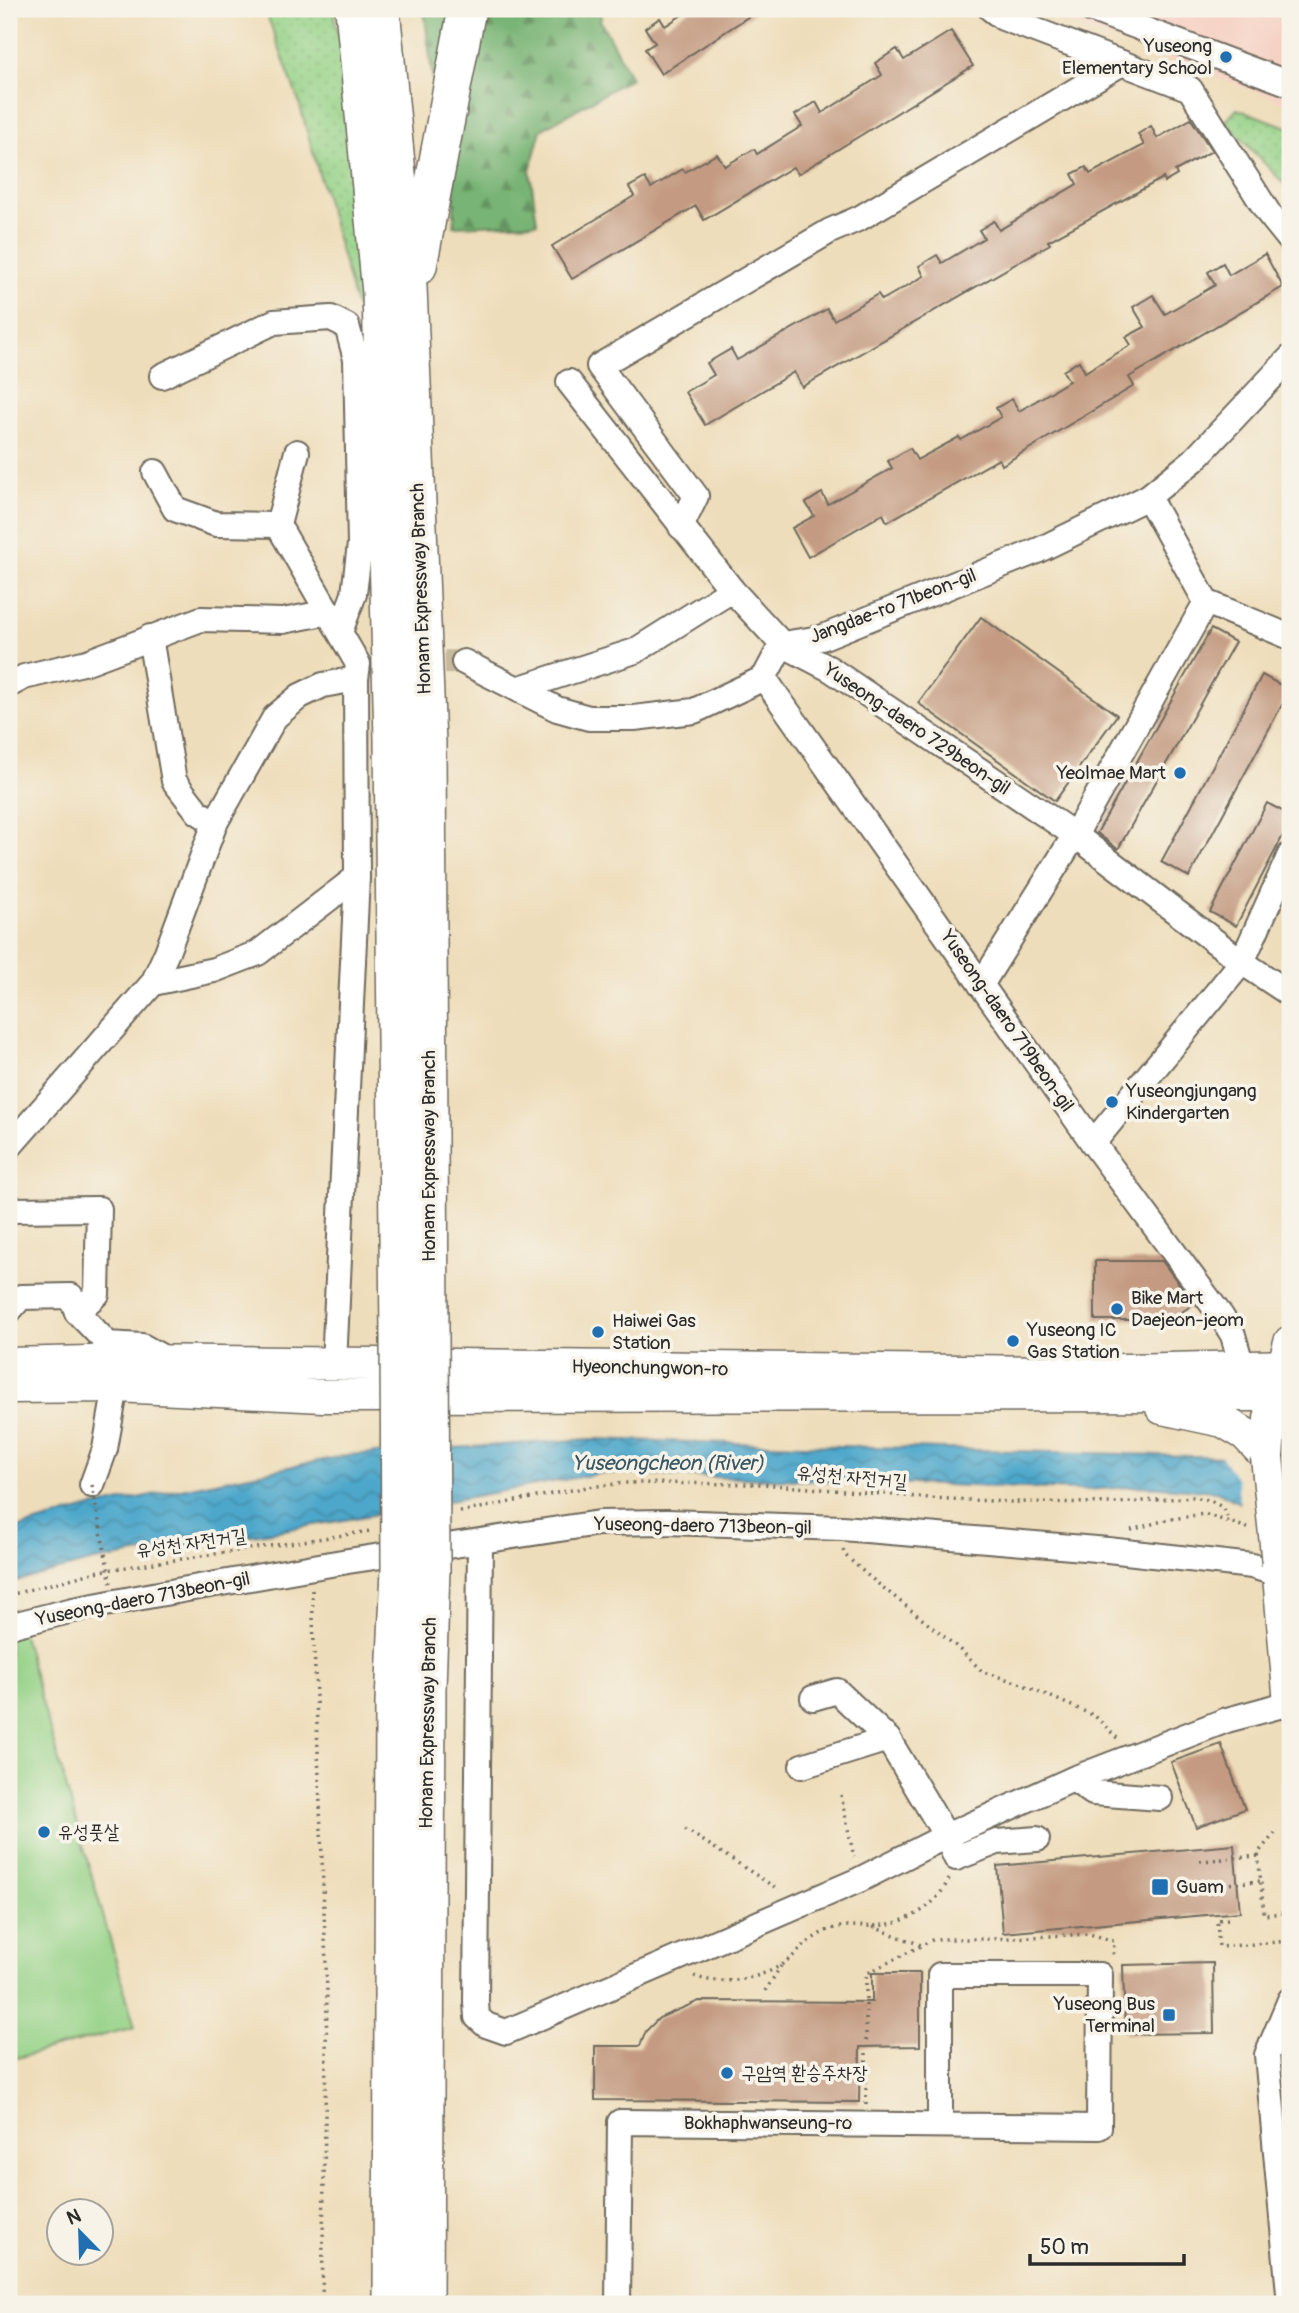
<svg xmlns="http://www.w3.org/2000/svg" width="1299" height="2313" font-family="Pangolin,'Poor Story',sans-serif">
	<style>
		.built { fill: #f6d2c5 }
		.grass { fill: url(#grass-dots); stroke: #607e59; stroke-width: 2 }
		.forest { fill: url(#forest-firs); stroke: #527050; stroke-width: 2 }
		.pitch { fill: #95d287; stroke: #607e59; stroke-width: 2 }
		.water { fill: url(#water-waves); stroke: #3c697b; stroke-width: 2 }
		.pier { fill: #eeddba }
		.building { fill: #c49b82 }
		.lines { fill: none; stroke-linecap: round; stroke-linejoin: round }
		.minor-tunnel { stroke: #c7b99d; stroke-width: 24; stroke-dasharray: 24 12; stroke-linecap: butt }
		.minor-casing { stroke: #6f695d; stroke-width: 28 }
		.major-casing { stroke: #6f695d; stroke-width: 35 }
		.highway-casing { stroke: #6f695d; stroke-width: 40 }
		.path { stroke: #6f695d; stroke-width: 3.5; stroke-dasharray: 2 5; stroke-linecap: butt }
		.minor { stroke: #fff; stroke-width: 24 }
		.major { stroke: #fff; stroke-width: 32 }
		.highway { stroke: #fff; stroke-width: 37 }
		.major-bridge-casing { stroke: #6f695d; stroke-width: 35; stroke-linecap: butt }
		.highway-bridge-casing { stroke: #6f695d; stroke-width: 40; stroke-linecap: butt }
		.path-bridge { stroke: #6f695d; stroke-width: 3.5; stroke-dasharray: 2 5; stroke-linecap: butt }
		.major-bridge { stroke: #fff; stroke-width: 32 }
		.highway-bridge { stroke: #fff; stroke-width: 37 }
		.poi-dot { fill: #1f6fb2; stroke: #f7f3e8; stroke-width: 2.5 }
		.labels { text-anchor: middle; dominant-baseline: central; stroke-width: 7; stroke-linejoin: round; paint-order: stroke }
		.poi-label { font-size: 19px; fill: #2b2b2b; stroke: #f7f3e8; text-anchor: start }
		.street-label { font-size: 19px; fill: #2b2b2b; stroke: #f7f3e8 }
		.water-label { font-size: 21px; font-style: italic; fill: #375663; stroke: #f7f3e8 }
	</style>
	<defs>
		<pattern id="grass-dots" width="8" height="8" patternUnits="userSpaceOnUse" patternTransform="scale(1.75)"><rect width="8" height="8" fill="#95d287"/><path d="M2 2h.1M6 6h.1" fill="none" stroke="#81b475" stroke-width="1.8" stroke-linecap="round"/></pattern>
		<pattern id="forest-firs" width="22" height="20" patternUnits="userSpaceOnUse" patternTransform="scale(1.75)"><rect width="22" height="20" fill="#78b474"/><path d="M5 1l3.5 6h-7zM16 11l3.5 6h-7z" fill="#63935f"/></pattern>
		<pattern id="water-waves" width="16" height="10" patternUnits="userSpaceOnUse" patternTransform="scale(1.75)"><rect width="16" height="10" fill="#4da7cb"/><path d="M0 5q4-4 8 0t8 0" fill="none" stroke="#4088a5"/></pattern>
	</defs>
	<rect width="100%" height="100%" fill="#f7f3e8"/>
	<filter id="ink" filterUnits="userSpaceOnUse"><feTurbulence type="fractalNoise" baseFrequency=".0143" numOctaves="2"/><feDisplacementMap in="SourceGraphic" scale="14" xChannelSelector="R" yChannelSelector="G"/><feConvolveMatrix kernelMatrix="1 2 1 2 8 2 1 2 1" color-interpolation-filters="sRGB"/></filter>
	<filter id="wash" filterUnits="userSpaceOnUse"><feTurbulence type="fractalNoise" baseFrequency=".00686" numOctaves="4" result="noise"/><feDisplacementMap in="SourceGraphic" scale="28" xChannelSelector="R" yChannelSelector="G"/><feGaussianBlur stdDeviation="1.57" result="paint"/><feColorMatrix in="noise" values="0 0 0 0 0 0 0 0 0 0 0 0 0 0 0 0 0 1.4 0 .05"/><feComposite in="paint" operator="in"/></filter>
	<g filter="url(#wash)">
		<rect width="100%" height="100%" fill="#eeddba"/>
		<path class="built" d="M1031 9H1290V104L1033 10Z"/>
		<g class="grass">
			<path d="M265 9H333L351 99 369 306H356L299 102Z"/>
			<path d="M1237 109 1290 128V190L1225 122Z"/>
		</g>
		<g class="forest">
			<path d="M424 9H459L439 129Z"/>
			<path d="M472 9H603L600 20 631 78 541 130 530 170 537 223 454 226V148Z"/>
		</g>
		<path class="pitch" d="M22 1632 135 2027 9 2060V1636Z"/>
		<path class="water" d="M591 1439 1226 1457 1290 1530 1217 1491 1146 1486 1084 1490 602 1473 344 1520 94 1561 9 1583V1531L88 1508 348 1455Z"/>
		<path class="pier" d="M1219 1453 1290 1471V1533L1240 1507 1237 1479Z"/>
		<g id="blocks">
			<g class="building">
				<path d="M691 9H760L661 74 645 49 655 43 645 28 660 18 665 26Z"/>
				<path d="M951 31 973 66 798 174 793 167 704 220 696 206 572 279 552 246 634 196 629 187 645 178 651 188 683 169 685 172 717 154 725 166 754 149 757 154 802 126 795 115 816 102 822 113 882 75 875 63 897 49 904 60Z"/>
				<path d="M1191 119 1212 151 1175 171 1177 175 1165 182 1163 178 1048 241 1050 244 802 387 794 372 705 425 685 392 714 375 707 363 731 349 737 360 827 309 834 320 878 294 882 300 924 276 919 266 937 255 942 263 984 238 979 230 994 221 999 230 1077 184 1072 174 1086 167 1090 174 1144 145 1138 134 1151 126 1157 138Z"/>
				<path d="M1265 254 1283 287 1129 377 1134 386 1002 465 999 459 887 522 883 514 808 557 792 528 814 516 806 503 822 493 828 504 892 468 888 461 910 448 917 460 959 437 961 440 1001 417 996 408 1012 399 1019 411 1069 381 1063 371 1079 361 1085 372 1131 345 1126 337 1145 327 1133 307 1153 295 1165 314 1215 285 1208 272 1223 263 1229 275Z"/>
				<path d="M981 617 1117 715 1055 801 918 703Z"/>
				<path d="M1211 629 1235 642 1118 849 1097 833Z"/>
				<path d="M1262 675 1290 690 1189 877 1161 862Z"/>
				<path d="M1267 803 1290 815V822L1236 926 1210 912Z"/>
				<path d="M1095 1261H1162L1194 1304 1169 1320H1095Z"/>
				<path d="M1221 1744 1245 1809 1196 1827 1171 1762Z"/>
				<path d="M1234 1845 1240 1912 1003 1933 997 1866Z"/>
				<path d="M1213 1963 1214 2033 1125 2034 1123 1965Z"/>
				<path d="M872 1973H920V2046L860 2047 859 2102 595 2100V2046H640L646 2031 659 2018 699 2001 872 2002Z"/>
			</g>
		</g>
	</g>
	<g filter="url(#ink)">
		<use href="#blocks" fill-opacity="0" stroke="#6f695d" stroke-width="2"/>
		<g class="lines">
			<path class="minor-tunnel" d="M409 663 464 662"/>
			<g class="minor-casing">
				<g id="minor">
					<path d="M991 9 1003 18 1190 89 1269 214 1290 240"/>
					<path d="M1090 9 1290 84"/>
					<path d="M162 376 274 322 331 318 347 326 356 359 360 544 354 594 340 632"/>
					<path d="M569 382 732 590 782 644 830 669 1075 835 1242 962 1290 994"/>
					<path d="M297 452 278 525 358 664 356 679 357 877 334 1364"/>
					<path d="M155 472 175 509 216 524 278 525"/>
					<path d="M1148 497 1206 602 1290 637"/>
					<path d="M681 527 696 496 599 366 830 231 860 218 1122 63"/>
					<path d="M150 637 174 781 198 812 215 823"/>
					<path d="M464 662 557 709 589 718H634L694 711 764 678 782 644 821 638 1039 550 1148 497 1194 460 1290 358"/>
					<path d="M764 678 1093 1143 1221 1316 1233 1335 1242 1367"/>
					<path d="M9 685 24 677 87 662 201 619 283 621 329 612"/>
					<path d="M520 688 635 651 732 590"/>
					<path d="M153 983 214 970 258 953 357 877"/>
					<path d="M981 985 1075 835 1206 602"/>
					<path d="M1093 1143 1242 962 1290 855"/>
					<path d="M9 1147 153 983 167 952 215 823 275 717 300 696 323 685 356 679"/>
					<path d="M9 1210 99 1209 97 1294 77 1312 108 1344 142 1346 160 1356"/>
					<path d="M9 1311 21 1297 71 1296 77 1312"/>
					<path d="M92 1485 105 1449 116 1386"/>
					<path d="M480 1542 476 2002 477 2017 486 2025 506 2032 859 1880 946 1836 1073 1779 1227 1720 1290 1703"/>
					<path d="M9 1626 73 1610 153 1595 348 1561 599 1523 667 1522 842 1528 1108 1550 1252 1566 1278 1574"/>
					<path d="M813 1698 837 1691 888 1739 946 1836 956 1858 997 1842 1037 1839"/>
					<path d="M802 1766 888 1739"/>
					<path d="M1073 1779 1093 1793 1160 1798"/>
					<path d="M1290 2000 1267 2055 1290 2304"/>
					<path d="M618 2304 620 2122 1099 2127 1100 1975H940V2125"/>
				</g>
			</g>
			<g class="major-casing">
				<g id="major">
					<path d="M9 1364 129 1361 1044 1372 1290 1366"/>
					<path d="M9 1387 116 1386 323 1396 1290 1395"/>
					<path d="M1162 1408 1223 1421 1245 1434 1267 1457"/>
					<path d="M1267 1457 1270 1419 1290 1342"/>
					<path d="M1278 1564 1290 1704"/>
				</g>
			</g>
			<g class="highway-casing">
				<g id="highway">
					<path d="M354 9 381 293 393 739 399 1334"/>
					<path d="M381 9 408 287 427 743 430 1334"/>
					<path d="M418 266 467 9"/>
					<path d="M392 2304 394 1702 400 1570"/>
					<path d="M424 2304 427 1688 431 1570"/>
				</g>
			</g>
			<g class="path">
				<path d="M460 1512 587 1487 625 1483 761 1484 930 1498 1012 1502 1119 1503 1193 1497 1209 1500 1222 1507 1230 1522"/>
				<path d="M1131 1530 1166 1520 1204 1514 1248 1528"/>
				<path d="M843 1550 845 1555 866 1574 957 1647 983 1672 1019 1683 1095 1716 1118 1739"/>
				<path d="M312 1590 327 1992 322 2304"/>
				<path d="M9 1595 100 1571 371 1531"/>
				<path d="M1283 1792 1290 1791"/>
				<path d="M841 1795 854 1857"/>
				<path d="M685 1829 779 1890"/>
				<path d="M1275 1833 1258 1853 1264 1915 1284 1913"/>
				<path d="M1200 1861 1258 1856"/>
				<path d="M1202 1886 1261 1881"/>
				<path d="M1228 1919 1217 1920 1219 1947 1290 1941"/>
				<path d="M873 1927 921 1945"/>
				<path d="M694 1976C719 1986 758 1980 781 1965 802 1952 810 1933 839 1927 849 1925 861 1927 871 1926 904 1925 934 1910 949 1879"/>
				<path d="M765 1991 781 1966"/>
				<path d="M866 2104V1974L934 1939H991L1090 1934 1114 1941 1113 1959"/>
			</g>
			<use href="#minor" class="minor"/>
			<use href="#major" class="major"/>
			<use href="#highway" class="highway"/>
			<g class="major-bridge-casing">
				<path id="major-bridge" d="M1267 1457 1278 1564"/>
			</g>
			<g class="highway-bridge-casing">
				<g id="highway-bridge">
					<path d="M399 1334 400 1570"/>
					<path d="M430 1334 431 1570"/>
				</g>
			</g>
			<path class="path-bridge" d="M92 1485 111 1584"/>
			<use href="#major-bridge" class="major-bridge"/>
			<use href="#highway-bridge" class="highway-bridge"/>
		</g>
	</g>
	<g class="poi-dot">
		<circle cx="1226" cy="57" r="7"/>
		<circle cx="1180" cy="773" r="7"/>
		<circle cx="1112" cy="1102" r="7"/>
		<circle cx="1117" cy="1309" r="7"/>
		<circle cx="598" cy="1332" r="7"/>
		<circle cx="1013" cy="1341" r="7"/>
		<circle cx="44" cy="1832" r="7"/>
		<rect x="1151" y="1878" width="18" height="18" rx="3.5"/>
		<rect x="1162" y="2008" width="14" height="14" rx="3.5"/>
		<circle cx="727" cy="2073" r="7"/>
	</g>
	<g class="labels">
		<g class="poi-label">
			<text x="1212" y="46" text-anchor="end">Yuseong<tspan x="1212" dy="22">Elementary School</tspan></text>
			<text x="1166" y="773" text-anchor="end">Yeolmae Mart</text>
			<text x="1126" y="1091">Yuseongjungang<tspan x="1126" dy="22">Kindergarten</tspan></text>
			<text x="1131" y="1298">Bike Mart<tspan x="1131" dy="22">Daejeon-jeom</tspan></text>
			<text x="612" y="1321">Haiwei Gas<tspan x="612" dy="22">Station</tspan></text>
			<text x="1027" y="1330">Yuseong IC<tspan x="1027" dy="22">Gas Station</tspan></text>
			<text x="58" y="1832">유성풋살</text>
			<text x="1176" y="1887">Guam</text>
			<text x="1155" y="2004" text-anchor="end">Yuseong Bus<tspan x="1155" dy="22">Terminal</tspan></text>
			<text x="741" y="2073">구암역 환승주차장</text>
		</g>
		<g class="street-label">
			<text transform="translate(421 589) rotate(-92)">Honam Expressway Branch</text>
			<text transform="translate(893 606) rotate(-21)">Jangdae-ro 71beon-gil</text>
			<text transform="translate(917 729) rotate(34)">Yuseong-daero 729beon-gil</text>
			<text transform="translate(1007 1021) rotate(55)">Yuseong-daero 719beon-gil</text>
			<text transform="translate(429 1156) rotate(-90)">Honam Expressway Branch</text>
			<text transform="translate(650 1368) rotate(1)">Hyeonchungwon-ro</text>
			<text transform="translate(852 1477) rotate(5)">유성천 자전거길</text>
			<text transform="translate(703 1526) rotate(1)">Yuseong-daero 713beon-gil</text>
			<text transform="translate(191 1543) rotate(-8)">유성천 자전거길</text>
			<text transform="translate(143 1599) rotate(-11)">Yuseong-daero 713beon-gil</text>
			<text transform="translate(428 1723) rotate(-89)">Honam Expressway Branch</text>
			<text x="768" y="2123">Bokhaphwanseung-ro</text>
		</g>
		<g class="water-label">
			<text x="668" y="1463">Yuseongcheon (River)</text>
		</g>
	</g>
	<rect width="1299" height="2313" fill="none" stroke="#f7f3e8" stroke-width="35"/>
	<g transform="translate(80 2232) rotate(337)"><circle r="33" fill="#f7f3e8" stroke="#a5a39c" stroke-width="2"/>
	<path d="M0-5L12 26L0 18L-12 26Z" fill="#1f6fb2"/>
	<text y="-10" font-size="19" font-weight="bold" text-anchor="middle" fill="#2b2b2b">N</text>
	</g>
	<path d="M1030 2254v10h154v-10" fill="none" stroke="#2b2b2b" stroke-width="3.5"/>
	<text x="1040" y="2254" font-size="21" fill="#2b2b2b" stroke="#f7f3e8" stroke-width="5" paint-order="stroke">50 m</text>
</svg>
